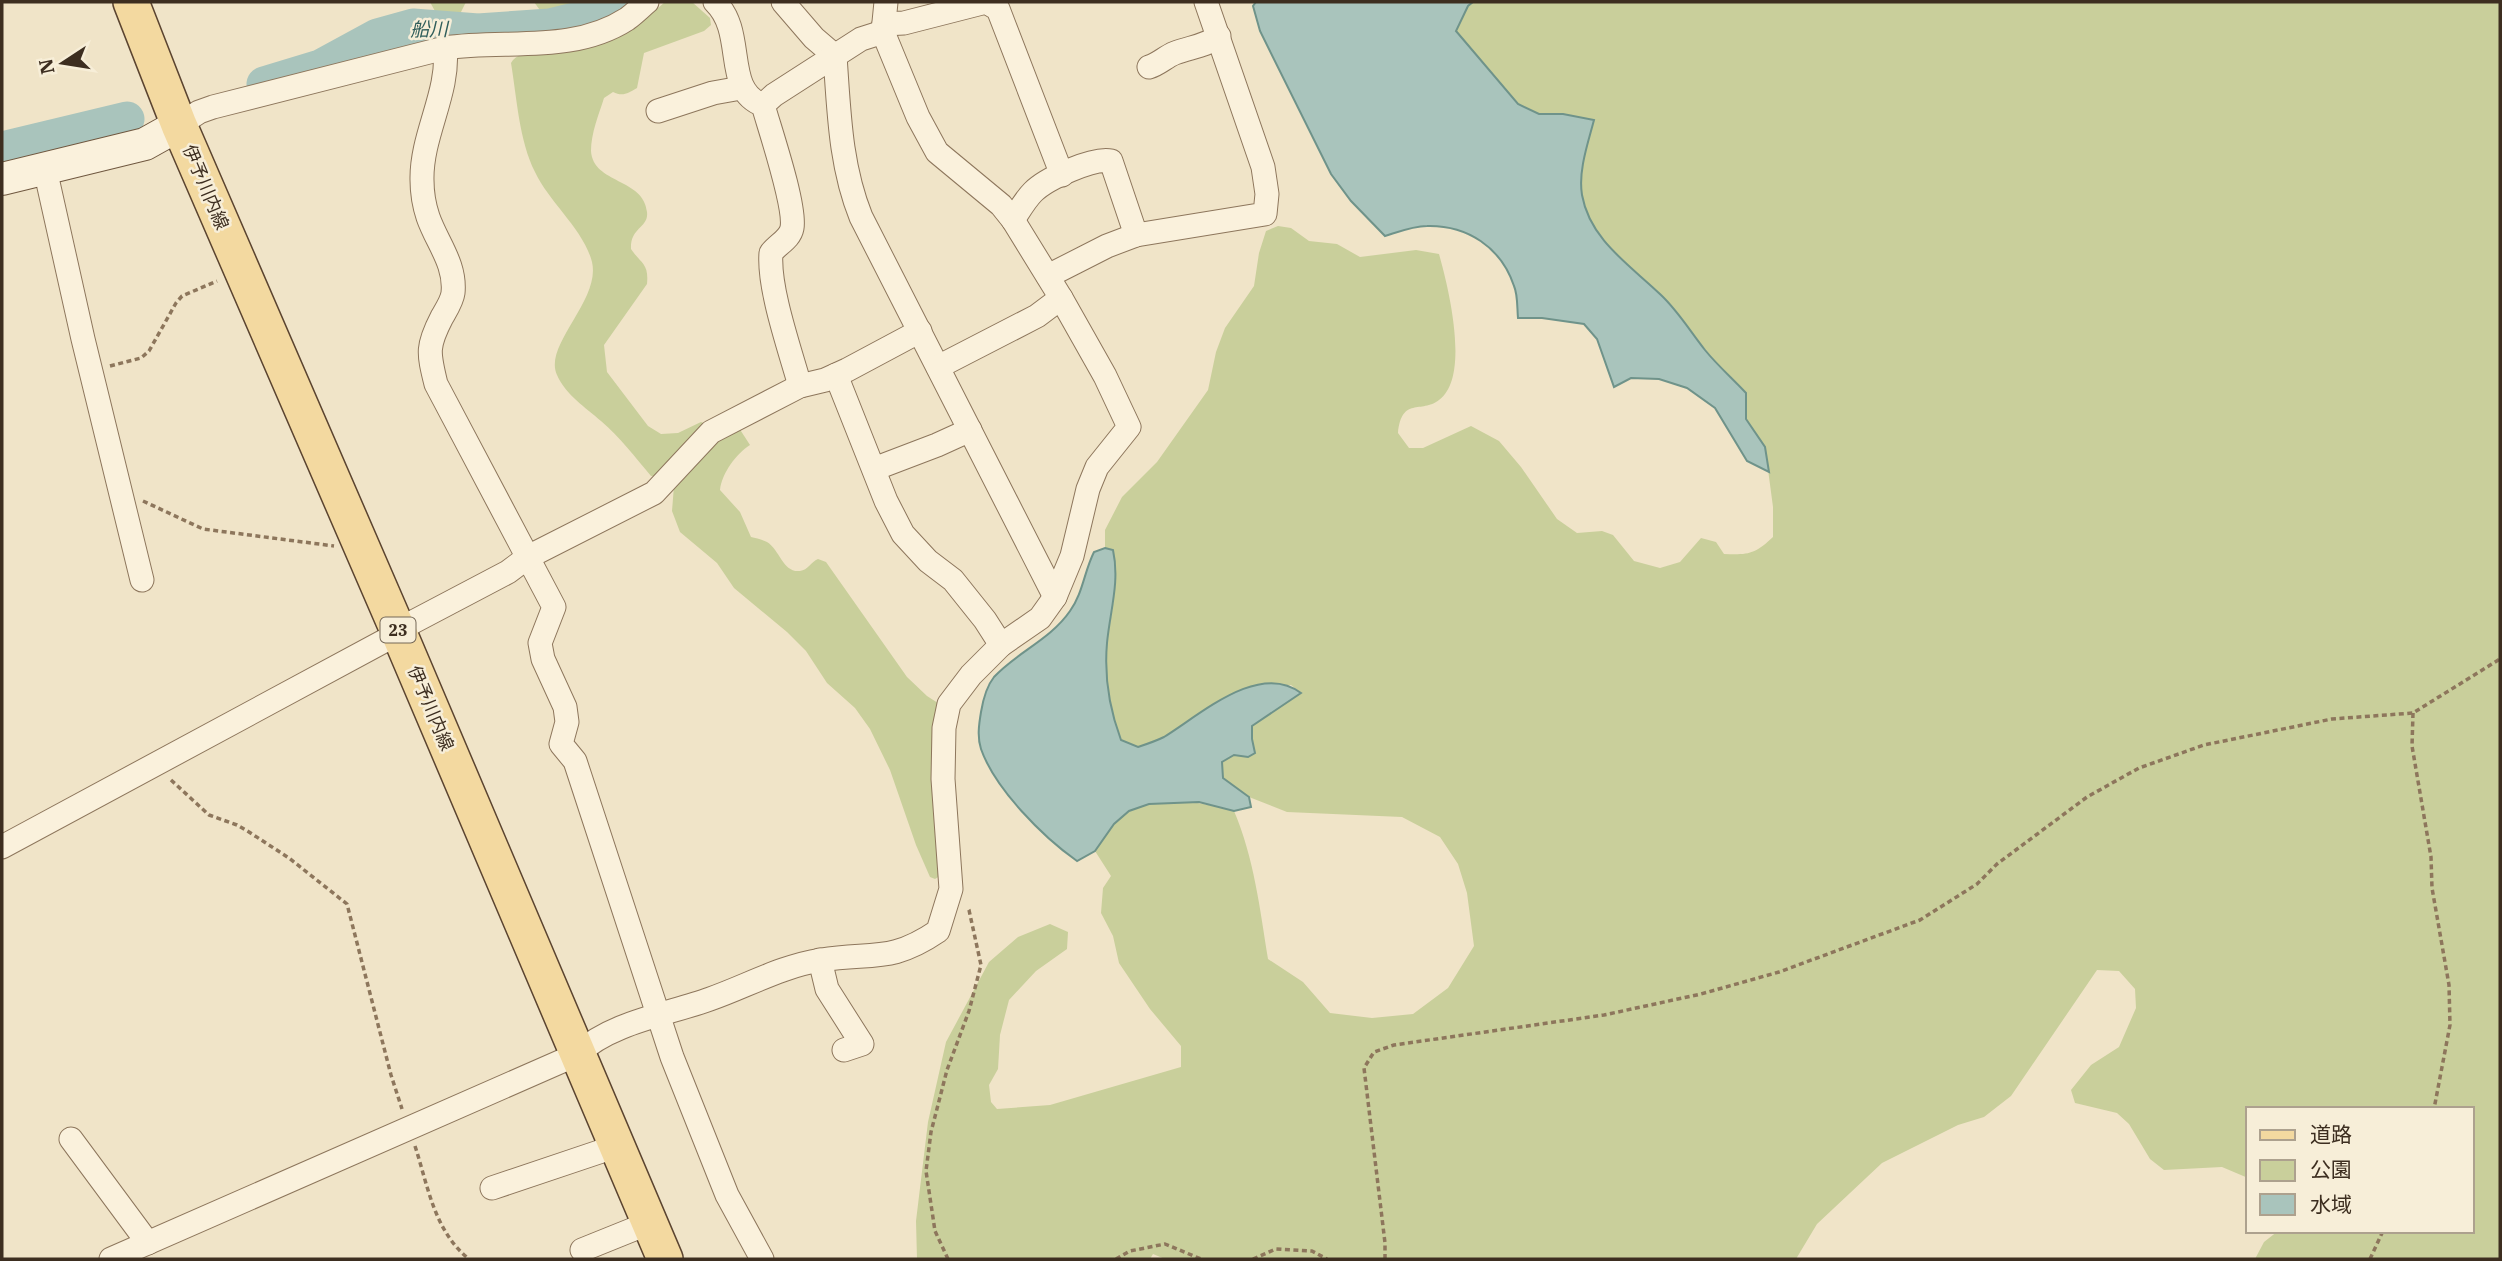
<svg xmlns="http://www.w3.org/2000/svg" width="2502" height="1261" font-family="'IBM Plex Serif','Noto Sans JP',serif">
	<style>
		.green { fill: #c9cf9b }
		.water { fill: #a9c4bc; stroke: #6f938a; stroke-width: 2 }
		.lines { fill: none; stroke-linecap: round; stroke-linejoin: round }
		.river { stroke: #a9c4bc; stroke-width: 35 }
		.street-casing { stroke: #8d765c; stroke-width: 25 }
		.secondary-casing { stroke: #6f573f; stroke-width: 34 }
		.primary-casing { stroke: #5b4430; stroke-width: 38 }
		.path { stroke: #8d765c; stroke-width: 3.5; stroke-dasharray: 5 3.5; stroke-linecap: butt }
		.street { stroke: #faf1dc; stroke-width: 23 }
		.secondary { stroke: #faf1dc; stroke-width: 32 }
		.primary { stroke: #f3d9a0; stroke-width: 35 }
		.labels { text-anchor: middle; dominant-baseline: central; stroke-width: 5; stroke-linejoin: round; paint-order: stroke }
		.shield { fill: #f7eed8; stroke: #756857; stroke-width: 2 }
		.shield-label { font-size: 16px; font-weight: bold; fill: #3d2e20 }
		.street-label { font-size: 18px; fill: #3d2e20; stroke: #f7eed8 }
		.water-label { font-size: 19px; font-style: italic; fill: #2f5d5a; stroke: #f7eed8 }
	</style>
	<rect width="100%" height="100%" fill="#f0e4c8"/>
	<g class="green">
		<path d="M430 2H466L460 14 436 13Z"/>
		<path d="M534 2H598L575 9 542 13Z"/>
		<path d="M665 2H692L710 18 711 25 704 31 644 53 637 88C628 93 623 97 613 92L604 98C599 114 591 133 591 151 593 184 644 178 647 212 649 228 630 227 631 249 641 264 649 263 647 284L604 345 607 372 648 426 661 434 678 433 701 422 706 424 657 476H651C635 457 620 437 601 421 585 407 566 395 557 375 543 345 601 300 592 262 584 230 549 202 535 172 519 140 517 99 511 63 520 47 546 55 562 53 602 48 636 27 665 2Z"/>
		<path d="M1473 2H2500V1259H2255L2264 1242 2278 1231H2472V1109H2248V1178L2222 1167 2164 1170 2150 1159 2129 1124 2117 1113 2075 1103 2071 1090 2091 1065 2119 1047 2136 1008 2135 989 2119 971 2097 970 2011 1096 1984 1117 1958 1125 1882 1163 1817 1224 1796 1259H1165L1153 1254 1150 1259H917L916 1221 928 1122 946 1042 989 962 1018 937 1050 924 1068 932 1067 949 1036 971 1009 1000 1000 1035 998 1069 989 1085 991 1102 997 1109 1050 1105 1181 1067V1046L1150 1009 1119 963 1113 936 1101 913 1103 888 1111 876 1095 851C1101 842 1107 832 1114 824 1145 791 1196 801 1234 811 1254 858 1260 909 1268 959L1303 982 1330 1013 1372 1018 1413 1014 1448 988 1474 946 1467 893 1458 864 1440 837 1402 817 1287 812 1249 797 1223 778 1222 762 1234 754 1248 757 1252 726 1301 693 1291 685 1219 701 1161 739 1138 747 1121 740C1109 707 1104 677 1107 643 1111 611 1120 582 1113 550L1105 548V530L1122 497 1157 462 1208 390 1216 352 1225 328 1254 286 1259 253 1266 231 1278 226 1291 228 1309 241 1337 244 1360 257 1416 250 1439 254C1448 286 1471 377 1439 400 1421 414 1402 396 1398 433L1409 448H1423L1471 426 1499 441 1521 467 1557 519 1577 533 1602 531 1613 535 1634 561 1660 568 1680 562 1701 538 1716 542 1724 554C1749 555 1755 554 1773 537V507L1765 447 1746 419V393C1732 378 1717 365 1705 349 1690 331 1678 311 1661 295 1630 265 1590 240 1582 195 1578 171 1588 143 1594 120L1563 114H1539L1518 104 1455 31 1468 6Z"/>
		<path d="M739 428 750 445C736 454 722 473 720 490L740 512 751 537C756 538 763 540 767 542 780 550 783 573 800 571 808 570 811 562 818 559L826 562 907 677 927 696 941 705 940 876 935 879 930 877 916 845 890 770 870 729 855 708 827 683 806 651 787 632 734 588 717 563 680 532 672 511 674 486 716 441Z"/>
	</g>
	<g class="water">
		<path d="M1256 2H1473L1468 6 1456 31 1518 104 1539 114H1563L1594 120C1588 143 1578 171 1582 195 1590 240 1630 265 1661 295 1678 311 1690 331 1705 350 1717 365 1732 378 1746 393V419L1765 447 1769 472 1747 461 1715 408 1687 388 1659 379 1631 378 1614 387 1597 339 1584 324 1542 318H1518C1517 308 1518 295 1514 286 1501 247 1467 225 1427 226 1413 226 1398 232 1385 236L1351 201 1331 174 1260 31 1253 6Z"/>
		<path d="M1105 548 1113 550C1120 582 1110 611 1107 643 1104 677 1109 708 1121 740L1138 747C1147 744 1156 741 1164 737 1200 715 1259 661 1301 693L1252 726V739L1255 753 1248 757 1234 755 1222 762 1223 778 1249 797 1251 807 1234 811 1199 802 1149 804 1129 811 1114 824 1095 851 1077 861C1043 837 995 789 981 749 977 737 979 724 981 712 983 700 986 687 994 677 1017 652 1050 640 1070 611 1083 593 1084 572 1094 552Z"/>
	</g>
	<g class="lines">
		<g class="river">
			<path d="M264 84 320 67 377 36 413 26 478 31 550 26 599 14 622 2"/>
			<path d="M2 149 127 119"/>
		</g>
		<g class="street-casing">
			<g id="street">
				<path d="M715 2C747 33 722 90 763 105 770 130 796 206 792 228 790 239 778 244 771 253 768 288 790 350 800 386"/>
				<path d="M783 2 814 38 835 56C839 111 840 165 861 217L1055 597"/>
				<path d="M884 24 904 23 986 2 998 9 1062 175"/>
				<path d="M445 48C450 92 421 135 422 180 422 192 424 205 428 217 437 243 456 264 453 293 452 301 446 310 442 317 427 346 428 352 436 384L554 607 540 643 543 659 565 707 567 722 561 744 575 761 672 1057 727 1195 762 1259"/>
				<path d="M1149 67C1159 64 1165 57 1175 53 1191 47 1206 46 1219 36"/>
				<path d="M763 105 774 95 861 39 883 32"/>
				<path d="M658 111 713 93 741 88"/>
				<path d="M179 125 199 112 213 107 445 48C505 39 573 54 627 19 634 14 641 7 647 2"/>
				<path d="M45 169 83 339 142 580"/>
				<path d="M1013 220C1019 211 1025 200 1033 192 1046 179 1093 157 1111 161L1136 235"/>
				<path d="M1048 276 1107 246 1136 235 1265 214 1267 194 1263 167 1206 2"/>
				<path d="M938 367 1037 316 1061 298"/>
				<path d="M836 375 886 501 903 534 928 561 953 580 985 620 1001 645"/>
				<path d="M874 469 937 445 970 430"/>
				<path d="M2 847 399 633 413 622 508 572 528 557 654 493 711 432 800 386 825 380 847 370 920 331"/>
				<path d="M820 960 827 989 862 1044 844 1050"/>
				<path d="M71 1139 148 1243"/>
				<path d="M492 1188 599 1152 616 1143"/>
				<path d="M582 1250 649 1223"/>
				<path d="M111 1259 578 1054C609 1023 669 1014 710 999 747 986 782 966 821 960 873 952 891 963 938 931L951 889 943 779 944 728 949 704 971 675 1001 645 1040 618 1055 597 1072 556 1088 489 1097 467 1129 427 1105 376 1061 298 1013 220 1001 205 937 152 918 117 883 32 886 2"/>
			</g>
		</g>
		<g class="secondary-casing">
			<path id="secondary" d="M2 179 145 144 179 125"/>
		</g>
		<g class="primary-casing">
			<path id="primary" d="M131 2 179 125 399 633 665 1259"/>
		</g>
		<g class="path">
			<path d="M110 366 141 358 149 351 176 303 182 296 217 281"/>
			<path d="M143 501 203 529 334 546"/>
			<path d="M2413 713 2412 746 2431 857 2432 888 2449 985 2450 1025 2434 1109"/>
			<path d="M171 780 209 815 237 825 249 832 289 858 347 904 391 1075 402 1109"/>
			<path d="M415 1146C428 1186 434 1231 469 1259"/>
			<path d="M948 1259 935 1231 926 1171 931 1132 947 1070 969 1011 981 965 969 910 967 907"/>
			<path d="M1116 1259 1130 1251 1165 1244 1201 1259"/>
			<path d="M1253 1259 1276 1249 1312 1251 1327 1259"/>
			<path d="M1385 1259V1243L1364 1068 1374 1052 1394 1045 1604 1015 1701 994 1779 972 1920 920 1977 884 1997 864 2087 797 2139 768 2204 745 2332 719 2413 713 2500 659"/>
			<path d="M2370 1259 2383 1231"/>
		</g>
		<use href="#street" class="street"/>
		<use href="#secondary" class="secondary"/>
		<use href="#primary" class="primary"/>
	</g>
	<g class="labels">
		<rect class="shield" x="380.5" y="617.5" width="35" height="25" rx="5"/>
		<g class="shield-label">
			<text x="398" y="630">23</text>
		</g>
		<g class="street-label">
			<text transform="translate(206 187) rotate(67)">伊予川内線</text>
			<text transform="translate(431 708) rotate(67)">伊予川内線</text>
		</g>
		<g class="water-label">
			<text transform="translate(429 29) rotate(-1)">船川</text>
		</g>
	</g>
	<rect width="2502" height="1261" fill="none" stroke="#3d2e20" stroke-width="7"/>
	<rect x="2246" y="1107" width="228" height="126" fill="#f7eed8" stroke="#ada18e" stroke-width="2"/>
	<rect x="2260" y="1130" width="35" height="10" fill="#f3d9a0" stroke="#ada18e" stroke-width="2"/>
	<text x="2310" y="1142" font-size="21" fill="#3d2e20">道路</text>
	<rect x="2260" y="1160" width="35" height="21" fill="#c9cf9b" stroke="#ada18e" stroke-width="2"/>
	<text x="2310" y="1177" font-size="21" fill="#3d2e20">公園</text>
	<rect x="2260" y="1194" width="35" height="21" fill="#a9c4bc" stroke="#ada18e" stroke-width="2"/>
	<text x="2310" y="1212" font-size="21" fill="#3d2e20">水域</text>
	<g transform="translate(63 63) rotate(258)" stroke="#f7eed8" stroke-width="5" paint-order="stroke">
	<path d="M0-5L12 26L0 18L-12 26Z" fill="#3d2e20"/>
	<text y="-10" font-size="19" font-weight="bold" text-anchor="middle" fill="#3d2e20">N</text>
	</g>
</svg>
